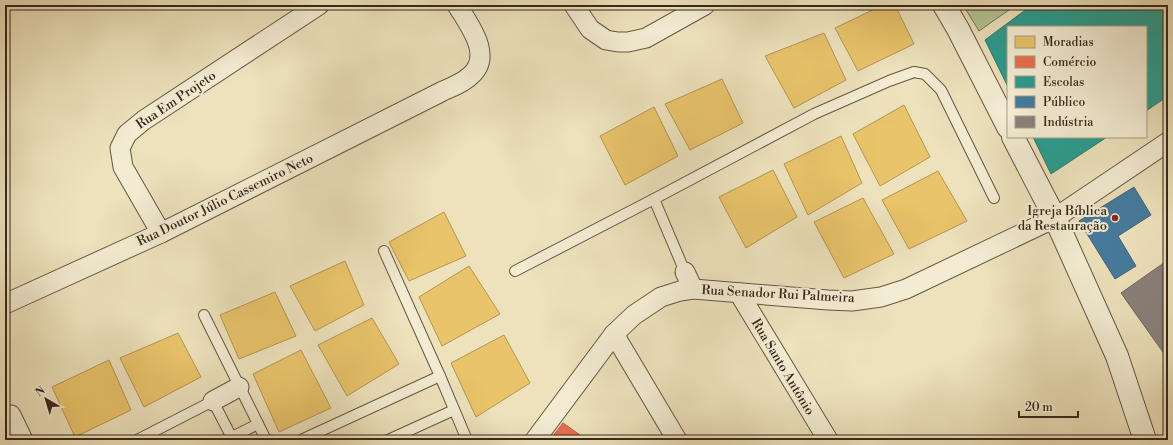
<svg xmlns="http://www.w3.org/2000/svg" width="1173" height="445" font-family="'Libre Bodoni',serif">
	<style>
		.green { fill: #b4c494; stroke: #767658 }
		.homes { fill: #e9c46a; stroke: #b49552 }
		.shops { fill: #e76f51; stroke: #b25941 }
		.schools { fill: #2a9d8f; stroke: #2e7a6c }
		.public { fill: #457b9d; stroke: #416276 }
		.industry { fill: #8a817c; stroke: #71665f }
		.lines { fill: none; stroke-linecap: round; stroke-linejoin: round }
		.service-casing { stroke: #645643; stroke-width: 12 }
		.minor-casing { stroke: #645643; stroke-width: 21 }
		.tertiary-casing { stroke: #645643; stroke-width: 24 }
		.service { stroke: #f3ecd3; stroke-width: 10 }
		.minor { stroke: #f3ecd3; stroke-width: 19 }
		.tertiary { stroke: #f3ecd3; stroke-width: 22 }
		.poi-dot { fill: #8f2418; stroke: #f3ecd3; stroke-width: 1.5 }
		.labels { text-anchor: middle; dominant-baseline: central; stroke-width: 4; stroke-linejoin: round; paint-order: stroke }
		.street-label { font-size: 13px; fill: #37271b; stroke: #f3ecd3 }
		.poi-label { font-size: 13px; fill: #37271b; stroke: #f3ecd3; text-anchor: end }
	</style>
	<rect width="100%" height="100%" fill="#ede2bc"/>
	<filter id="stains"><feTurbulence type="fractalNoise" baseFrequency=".005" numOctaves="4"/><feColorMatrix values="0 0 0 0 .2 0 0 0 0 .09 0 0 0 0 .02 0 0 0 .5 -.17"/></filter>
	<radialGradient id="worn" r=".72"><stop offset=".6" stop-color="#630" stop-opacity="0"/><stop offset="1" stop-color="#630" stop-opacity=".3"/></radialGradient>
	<path class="green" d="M963 5H1016L979 31Z"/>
	<g class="homes">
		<path d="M883 5H895L914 44 858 71 835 28Z"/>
		<path d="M824 33 846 80 794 108 765 56Z"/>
		<path d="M722 79 743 123 690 150 665 104Z"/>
		<path d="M904 105 930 157 880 186 853 134Z"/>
		<path d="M654 107 678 156 625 185 600 136Z"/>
		<path d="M841 136 862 183 808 215 784 164Z"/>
		<path d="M773 170 797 217 746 248 719 197Z"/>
		<path d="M938 171 967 221 909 249 882 200Z"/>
		<path d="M863 198 894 254 844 278 814 222Z"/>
		<path d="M444 212 466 256 409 281 389 242Z"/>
		<path d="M345 261 364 305 315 331 290 286Z"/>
		<path d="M469 266 500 314 442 346 419 297Z"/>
		<path d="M275 292 296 336 239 359 220 315Z"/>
		<path d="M372 318 399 364 347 396 318 345Z"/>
		<path d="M178 333 201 377 144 407 120 358Z"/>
		<path d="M504 335 530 383 476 417 451 363Z"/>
		<path d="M301 350 331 408 279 432 253 374Z"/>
		<path d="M109 360 131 410 75 437 52 387Z"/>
	</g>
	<path class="shops" d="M563 423 587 440H550Z"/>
	<g class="schools">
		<path d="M1032 5H1168V96L1146 111V27H1008V87L985 40Z"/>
		<path d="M1033 137H1107L1051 174Z"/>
	</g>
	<path class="public" d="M1134 187 1151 215 1118 236 1136 266 1115 279 1079 221Z"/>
	<path class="industry" d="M1168 260V353L1165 355 1121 293Z"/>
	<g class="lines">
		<g class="service-casing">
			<g id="service">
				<path d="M654 199 685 272"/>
				<path d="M384 251 440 376 467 440"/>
				<path d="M515 271 654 199 814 114 889 81 914 72 925 74 941 90 994 198"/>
				<path d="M204 315 266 440"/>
				<path d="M137 440 213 401 233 440"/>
				<path d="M226 440 258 424"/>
				<path d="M301 440 440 376"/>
				<path d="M388 440 454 410"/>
			</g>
		</g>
		<g class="minor-casing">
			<g id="minor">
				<path d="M574 5 590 29 606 40 618 42H628L646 38 705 5"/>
				<path d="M161 233 123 167 120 148 127 134 144 120 319 5"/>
				<path d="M685 272 693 289"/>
				<path d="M739 293 828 440"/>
				<path d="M5 304 161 233 443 91C452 87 463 83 470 76 494 56 469 25 457 5"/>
				<path d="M614 334 677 440"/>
				<path d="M213 401 239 387"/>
				<path d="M11 415 23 440"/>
				<path d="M535 440 614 334 634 315 661 297 680 291 693 289 828 300 852 301 881 297 906 289 1055 218 1168 142"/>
			</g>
		</g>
		<g class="tertiary-casing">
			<g id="tertiary">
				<path d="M944 5 958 29 1008 127"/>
				<path d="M1013 137 1055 218 1117 356 1145 440"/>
			</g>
		</g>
		<use href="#service" class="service"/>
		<use href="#minor" class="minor"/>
		<use href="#tertiary" class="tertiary"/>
	</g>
	<circle class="poi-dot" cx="1115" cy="218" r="4"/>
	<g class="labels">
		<g class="street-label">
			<text transform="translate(176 100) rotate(-34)">Rua Em Projeto</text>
			<text transform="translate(225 200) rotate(-26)">Rua Doutor Júlio Cassemiro Neto</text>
			<text transform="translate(778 294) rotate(3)">Rua Senador Rui Palmeira</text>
			<text transform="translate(783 367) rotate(59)">Rua Santo Antônio</text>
		</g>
		<g class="poi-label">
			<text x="1107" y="211">Igreja Bíblica<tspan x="1107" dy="15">da Restauração</tspan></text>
		</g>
	</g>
	<rect width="1173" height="445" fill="none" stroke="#ede2bc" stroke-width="20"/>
	<rect x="6" y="6" width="1161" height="433" fill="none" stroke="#37271b" stroke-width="2"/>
	<rect x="10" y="10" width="1153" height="425" fill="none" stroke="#37271b"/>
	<rect x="1007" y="26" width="140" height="112" fill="#f3ecd3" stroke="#a89d89"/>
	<rect x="1015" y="36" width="20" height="12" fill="#e9c46a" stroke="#a89d89"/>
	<text x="1043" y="46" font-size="12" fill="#37271b">Moradias</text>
	<rect x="1015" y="56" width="20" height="12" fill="#e76f51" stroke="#a89d89"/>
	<text x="1043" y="66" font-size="12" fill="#37271b">Comércio</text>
	<rect x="1015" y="76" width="20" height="12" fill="#2a9d8f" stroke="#a89d89"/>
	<text x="1043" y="86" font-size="12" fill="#37271b">Escolas</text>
	<rect x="1015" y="96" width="20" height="12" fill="#457b9d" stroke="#a89d89"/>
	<text x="1043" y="106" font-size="12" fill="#37271b">Público</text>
	<rect x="1015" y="116" width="20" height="12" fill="#8a817c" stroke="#a89d89"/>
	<text x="1043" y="126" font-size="12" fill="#37271b">Indústria</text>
	<g transform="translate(46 399) rotate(322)" stroke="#f3ecd3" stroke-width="3" paint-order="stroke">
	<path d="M0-3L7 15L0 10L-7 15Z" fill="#37271b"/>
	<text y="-6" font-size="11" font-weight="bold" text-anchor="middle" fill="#37271b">N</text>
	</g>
	<path d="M1019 411v6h59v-6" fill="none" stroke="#37271b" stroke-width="2"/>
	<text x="1025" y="411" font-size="12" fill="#37271b" stroke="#f3ecd3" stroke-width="3" paint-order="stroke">20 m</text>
	<rect width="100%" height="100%" filter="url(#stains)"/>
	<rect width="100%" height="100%" fill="url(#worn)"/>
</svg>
